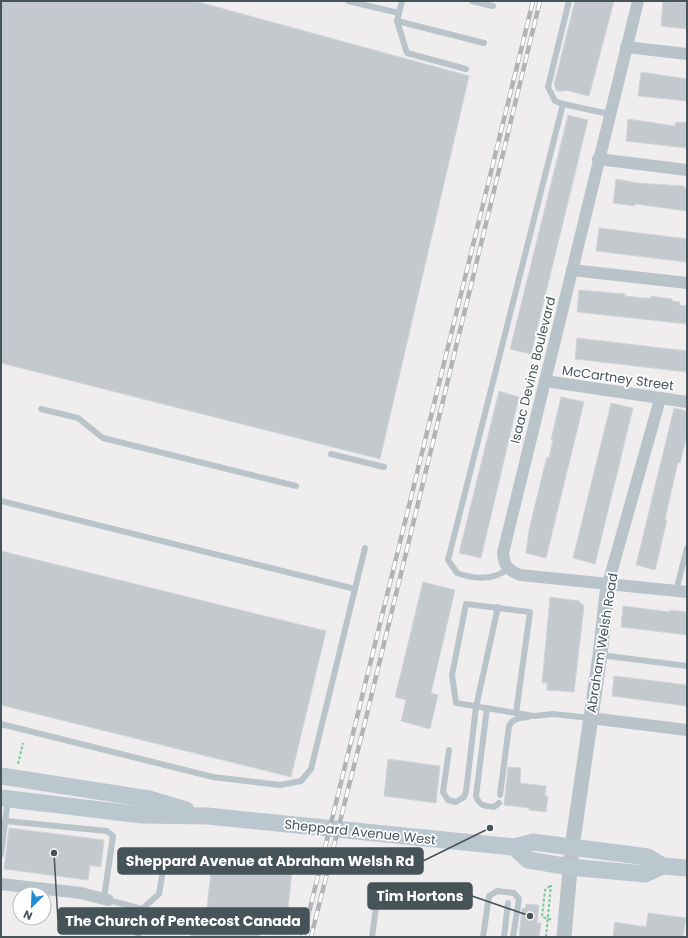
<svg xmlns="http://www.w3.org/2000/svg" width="688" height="938" font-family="Poppins,sans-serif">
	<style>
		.building { fill: #c4c9cd; stroke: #d1d5d9 }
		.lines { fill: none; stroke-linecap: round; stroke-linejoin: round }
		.path { stroke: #77c993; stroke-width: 2; stroke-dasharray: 3 2; stroke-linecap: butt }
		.service { stroke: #b9c4ca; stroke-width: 6 }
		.minor { stroke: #b9c4ca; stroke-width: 12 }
		.tertiary { stroke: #b9c4ca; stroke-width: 15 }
		.secondary { stroke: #bac7cf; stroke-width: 17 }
		.rail-casing { stroke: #b0b4b7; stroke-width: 4.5 }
		.rail { stroke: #fff; stroke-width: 3; stroke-dasharray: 9; stroke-linecap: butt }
		.labels { text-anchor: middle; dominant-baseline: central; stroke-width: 3.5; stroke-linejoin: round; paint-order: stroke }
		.street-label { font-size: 13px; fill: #46545a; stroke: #fff }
		.leader { fill: none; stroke: #46545a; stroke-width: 1.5 }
		.callout-dot { fill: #46545a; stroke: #fff; stroke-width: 1.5 }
		.callout { fill: #46545a; stroke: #46545a; stroke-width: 1.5 }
		.callout-label { font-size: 14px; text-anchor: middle; font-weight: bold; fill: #fff }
	</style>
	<rect width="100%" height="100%" fill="#f0edee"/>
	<g class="building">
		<path d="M1 1H195L469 76 380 459 1 363Z"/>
		<path d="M575 1H614L589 96 565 90V91H557L554 85Z"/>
		<path d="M663 1 687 3V29L661 26Z"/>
		<path d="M641 72 687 79V101L638 96Z"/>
		<path d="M568 115 588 120 531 354 510 349Z"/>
		<path d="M628 119 675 126 676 122 687 123V148L626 141Z"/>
		<path d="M616 179 637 183 684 186V188H687V211L635 204 634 206 613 203Z"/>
		<path d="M599 228 687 239 686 262 596 251Z"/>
		<path d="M579 290 625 294V296L643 298H651V296L672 299V301L680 302 679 305 687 306V324L577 312Z"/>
		<path d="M577 338 687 351V372L575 359Z"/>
		<path d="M499 391 519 397 481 558 459 553Z"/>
		<path d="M561 397 584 402 546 558 526 553 529 530 545 464 547 457 549 458 553 440H551Z"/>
		<path d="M611 403 633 408 595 564 573 558Z"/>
		<path d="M674 408 687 411V435L680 463 678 462 665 519 667 520 655 570 636 565Z"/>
		<path d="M1 551 326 631 291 777 1 705Z"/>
		<path d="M423 582 455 590 431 693 438 695 430 729 401 721 406 700 395 697Z"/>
		<path d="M550 597 579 601 584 606 574 692 547 690V683H542Z"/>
		<path d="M623 606 670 612V610L687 612V635L621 627Z"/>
		<path d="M614 676 687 685V706L612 696Z"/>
		<path d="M388 759 440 766 436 803 384 796Z"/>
		<path d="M508 767 521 768 520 783 546 786 545 796H548L546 812 529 810V808L504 805Z"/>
		<path d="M9 828 104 840 101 867 90 865 88 880 4 869Z"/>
		<path d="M212 863 292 872 285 935 260 932 259 937H190L192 923 205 925Z"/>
		<path d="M526 904 539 905 537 923H541L539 937H519L522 908 525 909Z"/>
		<path d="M648 913 686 918 683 937H613L615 922 646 927Z"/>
	</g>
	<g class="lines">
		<g class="path">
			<path d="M18 764 23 743"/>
			<path d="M550 886 545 890 542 917 553 920"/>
			<path d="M546 937 551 885"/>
		</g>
		<g class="service">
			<path d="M348 1 399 13"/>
			<path d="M402 1 397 21 407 53 466 69"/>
			<path d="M472 1 493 6"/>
			<path d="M569 1 548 87 555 101 563 104 609 114"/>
			<path d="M397 21 484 43"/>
			<path d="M41 409 78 418 103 438 296 486"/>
			<path d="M331 454 384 467"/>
			<path d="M1 501 355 589"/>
			<path d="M508 568C495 581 473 579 457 573L448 560 563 104"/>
			<path d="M676 591 687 548"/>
			<path d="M600 655 687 666"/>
			<path d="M487 708 476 796C479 806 485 806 494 807L499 803"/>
			<path d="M516 713 530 612 466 604 452 675 456 703 534 716 553 714 590 718"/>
			<path d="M1 724 213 777 280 785 301 781 311 769 365 548"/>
			<path d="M449 750 443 792 448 800 456 802 464 797 466 792 476 707 498 607"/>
			<path d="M500 795 509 726C513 718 520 718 528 717"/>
			<path d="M5 821 107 831 113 836 104 898"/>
			<path d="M1 855 8 799"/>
			<path d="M108 900 142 909 138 937"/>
			<path d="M142 909 159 894 166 852 232 858"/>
			<path d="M372 937 378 892"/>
			<path d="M483 937 489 896 497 891 514 893 519 899 513 937"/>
			<path d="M504 937 508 903"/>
		</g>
		<g class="minor">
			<path d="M638 1 503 553C504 566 508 570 520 575L687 592"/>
			<path d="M626 47 687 54"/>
			<path d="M598 159 687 170"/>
			<path d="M572 270 687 283"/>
			<path d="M545 381 687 402"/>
			<path d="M608 584 660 399"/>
			<path d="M590 718 687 730"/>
			<path d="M1 884 81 893 108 900"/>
		</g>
		<path class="tertiary" d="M564 937 572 847 600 655 608 584"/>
		<g class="secondary">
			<path d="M1 776 149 799 186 810"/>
			<path d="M1 798 142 815 207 816 514 847 533 842 648 857 663 866 687 868"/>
			<path d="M514 847 528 860 570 867 645 874 663 866"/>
		</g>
		<g class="rail-casing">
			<g id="rail">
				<path d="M303 937 533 1"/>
				<path d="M311 937 365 722 540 1"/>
			</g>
		</g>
		<use href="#rail" class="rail"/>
	</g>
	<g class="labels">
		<g class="street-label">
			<text transform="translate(533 370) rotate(-76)">Isaac Devins Boulevard</text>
			<text transform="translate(618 378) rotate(8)">McCartney Street</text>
			<text transform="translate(602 643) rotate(-81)">Abraham Welsh Road</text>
			<text transform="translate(360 832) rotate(6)">Sheppard Avenue West</text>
		</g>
	</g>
	<path class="leader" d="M490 828L423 861M530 916L472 896M54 853L58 921"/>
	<g class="callout-dot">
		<circle cx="490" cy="828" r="4"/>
		<circle cx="530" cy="916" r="4"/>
		<circle cx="54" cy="853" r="4"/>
	</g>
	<g class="callout">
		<rect x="118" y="848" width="305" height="26" rx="4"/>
		<rect x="368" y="883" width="104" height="26" rx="4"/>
		<rect x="58" y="908" width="251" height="26" rx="4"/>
	</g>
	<g class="callout-label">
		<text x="270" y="866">Sheppard Avenue at Abraham Welsh Rd</text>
		<text x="420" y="901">Tim Hortons</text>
		<text x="183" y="926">The Church of Pentecost Canada</text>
	</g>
	<rect width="688" height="938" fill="none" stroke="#46545a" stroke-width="4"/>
	<g transform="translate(32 906) rotate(204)"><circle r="19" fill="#ffffff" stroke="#b5bbbd"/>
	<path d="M0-3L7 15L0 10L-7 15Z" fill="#218cd6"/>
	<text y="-6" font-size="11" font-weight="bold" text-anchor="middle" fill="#46545a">N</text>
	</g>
</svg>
